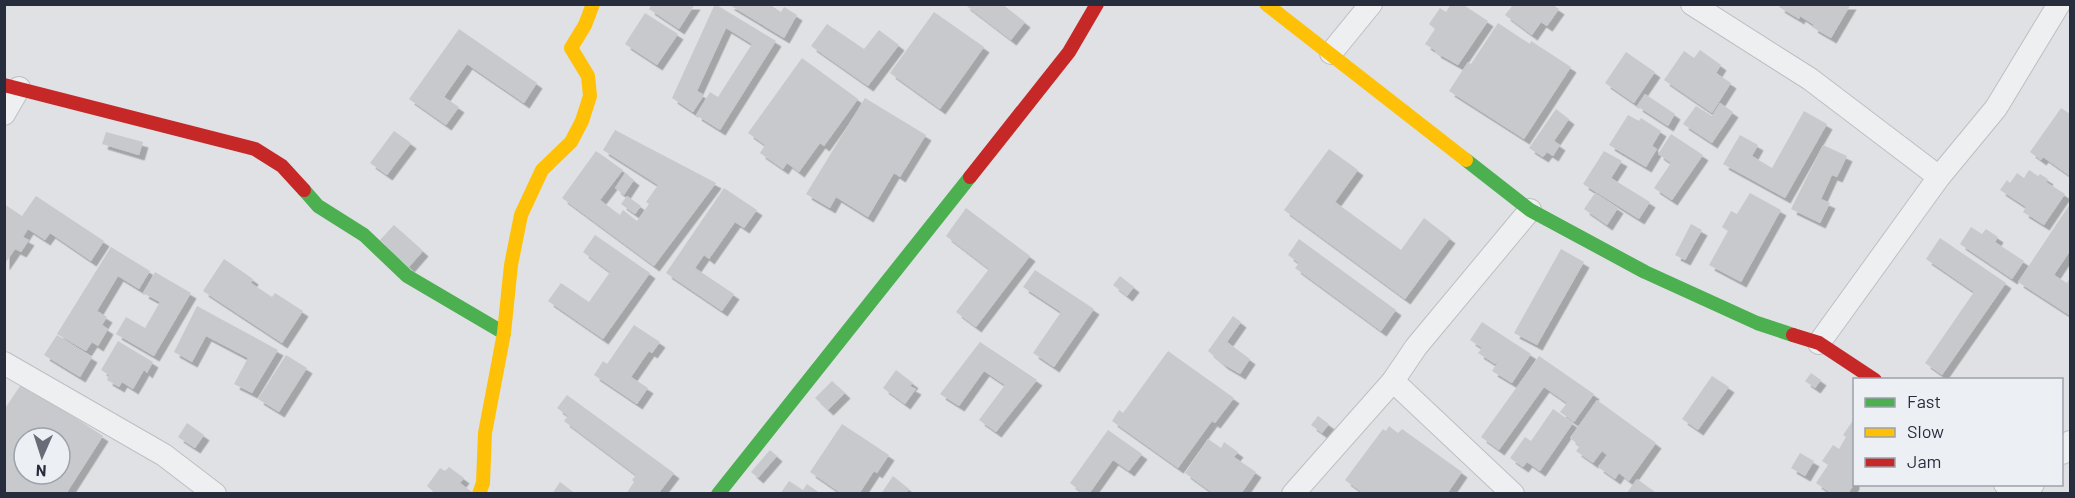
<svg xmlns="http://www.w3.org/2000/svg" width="2075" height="498" font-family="Barlow,sans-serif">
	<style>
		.building { fill: #c7c9cc; fill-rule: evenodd; filter: url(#shadow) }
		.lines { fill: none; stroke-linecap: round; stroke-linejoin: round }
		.street-casing { stroke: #bdbfc2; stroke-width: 24 }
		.street { stroke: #eeeff1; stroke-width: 22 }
		.fast { stroke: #4caf50; stroke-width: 14 }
		.slow { stroke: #ffc107; stroke-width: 14 }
		.jam { stroke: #c62828; stroke-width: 14 }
	</style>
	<defs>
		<filter id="shadow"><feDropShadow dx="5.5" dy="5.5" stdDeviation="0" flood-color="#0004"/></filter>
	</defs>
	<rect width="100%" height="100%" fill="#dfe1e4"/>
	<g class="building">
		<path d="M652 4H695L679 29 649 9Z"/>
		<path d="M715 4 776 41 720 130 696 115 710 92 718 97 752 44 726 28 697 91 704 95 693 112 672 98Z"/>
		<path d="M728 4H769L781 12 784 7 797 15 784 38Z"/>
		<path d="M964 4H1002L1025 22 1011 40Z"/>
		<path d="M1451 4H1462L1488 21 1458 65 1435 52 1436 51 1425 44 1435 29 1429 24 1440 8 1446 12Z"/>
		<path d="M1781 4H1851L1831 38 1812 27 1814 25 1800 16 1799 19 1779 7Z"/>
		<path d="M1513 5H1553L1559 9 1547 26 1541 22 1532 35 1505 15Z"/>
		<path d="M934 12 984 47 940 109 890 73Z"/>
		<path d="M645 13 678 34 657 65 625 44Z"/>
		<path d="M1498 23 1530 44 1531 41 1571 67 1524 139 1449 91 1468 62 1471 64Z"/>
		<path d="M827 24 864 49 879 30 899 45 868 86 811 46Z"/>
		<path d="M459 29 537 83 524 103 467 64 444 97 459 107 446 125 409 99Z"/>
		<path d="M1700 50 1721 65 1716 73 1731 83 1712 113 1664 80 1684 51 1694 58Z"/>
		<path d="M1626 52 1655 72 1634 103 1605 83Z"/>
		<path d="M802 58 858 99 824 146 820 143 799 172 787 163 783 169 760 153 765 145 748 133Z"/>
		<path d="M1645 94 1675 114 1668 126 1637 106Z"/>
		<path d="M865 98 926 135 900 177 894 173 868 217 836 197 830 208 806 194Z"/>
		<path d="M1720 103 1733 112 1712 143 1683 124 1696 106 1712 116Z"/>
		<path d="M2061 108 2070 114V176L2043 157 2041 160 2030 152Z"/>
		<path d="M1556 109 1569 119 1554 141 1560 145 1553 156 1547 152 1543 157 1529 148Z"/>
		<path d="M1804 111 1827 124 1785 198 1723 164 1740 135 1758 145 1752 156 1772 168Z"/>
		<path d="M1628 115 1639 121 1641 118 1661 131 1652 146 1657 149 1646 167 1609 145Z"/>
		<path d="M615 130 716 183 654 266 562 198 596 151 623 170 600 200 620 215 623 210 637 221 649 204 646 202 658 185 603 150Z"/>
		<path d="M394 131 411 143 387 175 370 163Z"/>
		<path d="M106 132 143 142 139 155 102 144Z"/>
		<path d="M1671 134 1703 155 1672 200 1654 188 1671 163 1658 154Z"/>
		<path d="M1823 145 1847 156 1837 177 1832 175 1821 199 1830 203 1820 223 1791 209Z"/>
		<path d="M1329 149 1358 170 1335 202 1401 250 1424 218 1450 238 1405 299 1284 210Z"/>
		<path d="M1604 151 1622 161 1611 178 1650 202 1639 219 1583 184Z"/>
		<path d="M2029 170 2038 176 2040 174 2048 179 2046 182 2065 194 2044 225 2023 212 2026 207 2000 190 2007 180 2010 183 2017 173 2024 178Z"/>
		<path d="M625 173 634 180 624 195 615 188Z"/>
		<path d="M724 188 757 210 744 228 735 222 709 259 704 255 695 268 734 294 722 311 666 273Z"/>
		<path d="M1595 193 1618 208 1607 225 1584 209Z"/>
		<path d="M1750 193 1781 210 1741 282 1709 265 1728 231 1722 227 1731 211 1737 214Z"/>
		<path d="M36 196 104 241 91 261 50 233 45 240 28 229 23 237 29 240 21 252 15 249 4 265V204L22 216Z"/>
		<path d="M627 196 641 206 635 214 621 204Z"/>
		<path d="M2070 204V251L2054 275 2067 283 2070 278V312L2069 315 2018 282Z"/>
		<path d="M966 208 1030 256 976 327 956 312 989 269 946 236Z"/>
		<path d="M1691 224 1702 230 1685 260 1675 255Z"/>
		<path d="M394 225 423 251 409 267 380 240Z"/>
		<path d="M1971 227 1982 234 1986 229 1998 237 1995 242 2024 261 2012 279 1960 244Z"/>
		<path d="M595 235 650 273 603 339 548 301 561 283 589 302 610 272 583 252Z"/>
		<path d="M1940 238 2006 283 1942 375 1925 363 1974 292 1926 259Z"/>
		<path d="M1299 239 1396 310 1381 331 1295 268 1299 263 1288 255Z"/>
		<path d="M111 247 150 271 139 289 118 276 97 311 107 317 102 325 108 329 98 346 92 342 86 351 57 334Z"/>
		<path d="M1561 249 1584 262 1537 345 1514 333Z"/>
		<path d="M224 259 253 279 251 283 272 297 275 293 303 311 282 343 203 291Z"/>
		<path d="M1035 270 1094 309 1054 367 1033 353 1061 312 1023 287Z"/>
		<path d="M155 272 191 293 154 356 116 334 126 317 145 328 160 302 143 293Z"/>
		<path d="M1120 276 1134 287 1127 296 1113 285Z"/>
		<path d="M197 306 278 350 252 393 234 384 248 358 206 336 192 362 174 352Z"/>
		<path d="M1233 316 1241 322 1227 342 1250 359 1240 374 1223 364 1208 351Z"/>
		<path d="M1482 322 1531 354 1512 383 1492 371 1499 360 1495 364 1478 353 1482 348 1470 340Z"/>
		<path d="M634 325 660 342 652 353 649 351 631 377 648 388 637 404 594 375 603 361 607 364Z"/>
		<path d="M57 335 92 357 80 377 44 355Z"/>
		<path d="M118 341 153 362 147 373 144 370 133 389 122 382 119 387 107 380 109 375 101 370Z"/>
		<path d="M980 342 1037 380 996 432 979 420 1005 385 984 371 959 406 940 394Z"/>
		<path d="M1168 351 1234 398 1215 423 1212 421 1178 468 1112 421 1119 410 1123 413Z"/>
		<path d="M286 355 307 368 279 412 258 399Z"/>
		<path d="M1539 356 1594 394 1574 422 1560 412 1567 403 1544 387 1499 450 1481 437Z"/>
		<path d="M896 370 913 383 910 386 916 389 905 404 883 388Z"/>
		<path d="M1811 373 1821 380 1815 388 1805 381Z"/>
		<path d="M1712 376 1729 387 1698 430 1682 419Z"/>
		<path d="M832 381 845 393 828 410 815 398Z"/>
		<path d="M22 383 103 436 66 494H4V410ZM24 438H60V474H24Z"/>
		<path d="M567 395 674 473 658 494H626L634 482 632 480 636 475 564 421 568 416 557 408Z"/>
		<path d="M1597 400 1656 443 1629 481 1619 473 1615 479 1598 467 1607 455 1602 451 1593 463 1576 451 1580 446 1570 438Z"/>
		<path d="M1553 409 1573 423 1540 471 1527 462 1523 467 1510 458 1525 437 1531 441Z"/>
		<path d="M1318 416 1329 424 1322 433 1311 425Z"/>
		<path d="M1854 419V484L1848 494H1832L1816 483 1828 465 1822 461 1833 445 1839 449 1846 437 1843 435Z"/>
		<path d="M187 423 204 435 195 448 178 437Z"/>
		<path d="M842 424 889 455 877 473 874 471 859 494H842L810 472Z"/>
		<path d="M1389 426 1398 433 1402 429 1462 472 1447 494H1364L1345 480 1383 429 1386 431Z"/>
		<path d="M1108 430 1142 454 1129 471 1113 460 1089 494H1084L1070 483Z"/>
		<path d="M1208 439 1221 448 1224 442 1238 452 1234 457 1256 472 1241 494H1214L1185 473Z"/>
		<path d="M770 450 777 456 758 478 751 472Z"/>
		<path d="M1800 453 1814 461 1805 476 1791 468Z"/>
		<path d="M449 467 464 478 460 483 472 492 471 494H436L427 486 440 468 445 471Z"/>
		<path d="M893 476 909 489 906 494H881Z"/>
		<path d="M1637 479 1655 492 1654 494H1626Z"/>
		<path d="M789 481 803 490 807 484 821 494H780Z"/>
		<path d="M560 482 576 494H552Z"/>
	</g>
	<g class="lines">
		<g class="street-casing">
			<g id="street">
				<path d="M1692 4 1810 79 1939 177"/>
				<path d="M1331 53 1371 4"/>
				<path d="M4 114 19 88"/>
				<path d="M1819 343 1939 177 1996 108 2059 4"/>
				<path d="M4 363 164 455 215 494"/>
				<path d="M1393 381 1513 494"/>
				<path d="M2062 453 2070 442"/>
				<path d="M2005 484 2016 494"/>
				<path d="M1293 494 1393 381 1416 347 1530 210"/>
				<path d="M2025 494 2033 484"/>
			</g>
		</g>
		<use href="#street" class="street"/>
		<g class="fast">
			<path d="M1466 160 1530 210 1645 272 1757 323 1793 335"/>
			<path d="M304 190 318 206 364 235 407 276 504 333"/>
			<path d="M718 494 970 177"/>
		</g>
		<g class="slow">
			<path d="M1266 4 1466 160"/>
			<path d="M479 494 483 483 485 433 504 333 511 265 521 215 542 170 571 142 582 121 590 96 588 76 571 48 585 25 593 4"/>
		</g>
		<g class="jam">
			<path d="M4 85 255 149 282 166 304 190"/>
			<path d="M970 177 1069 52 1097 4"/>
			<path d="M1793 335 1819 343 1875 380"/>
		</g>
	</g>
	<rect width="2075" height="498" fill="none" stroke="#272d3c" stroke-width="12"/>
	<rect x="1853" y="378" width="210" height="108" fill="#eceff4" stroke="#9da1aa" stroke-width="1.5"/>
	<rect x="1865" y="398" width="30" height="9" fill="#4caf50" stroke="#9da1aa" stroke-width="1.5"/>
	<text x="1907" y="408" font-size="18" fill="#272d3c">Fast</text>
	<rect x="1865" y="428" width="30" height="9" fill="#ffc107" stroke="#9da1aa" stroke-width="1.5"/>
	<text x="1907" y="438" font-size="18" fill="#272d3c">Slow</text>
	<rect x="1865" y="458" width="30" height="9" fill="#c62828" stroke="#9da1aa" stroke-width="1.5"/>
	<text x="1907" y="468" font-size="18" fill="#272d3c">Jam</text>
	<g transform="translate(42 456) rotate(183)"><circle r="28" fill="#eceff4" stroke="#9da1aa" stroke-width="1.5"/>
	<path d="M0-4.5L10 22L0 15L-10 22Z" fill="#676c77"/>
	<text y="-9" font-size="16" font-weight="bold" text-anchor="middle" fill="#272d3c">N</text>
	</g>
</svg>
